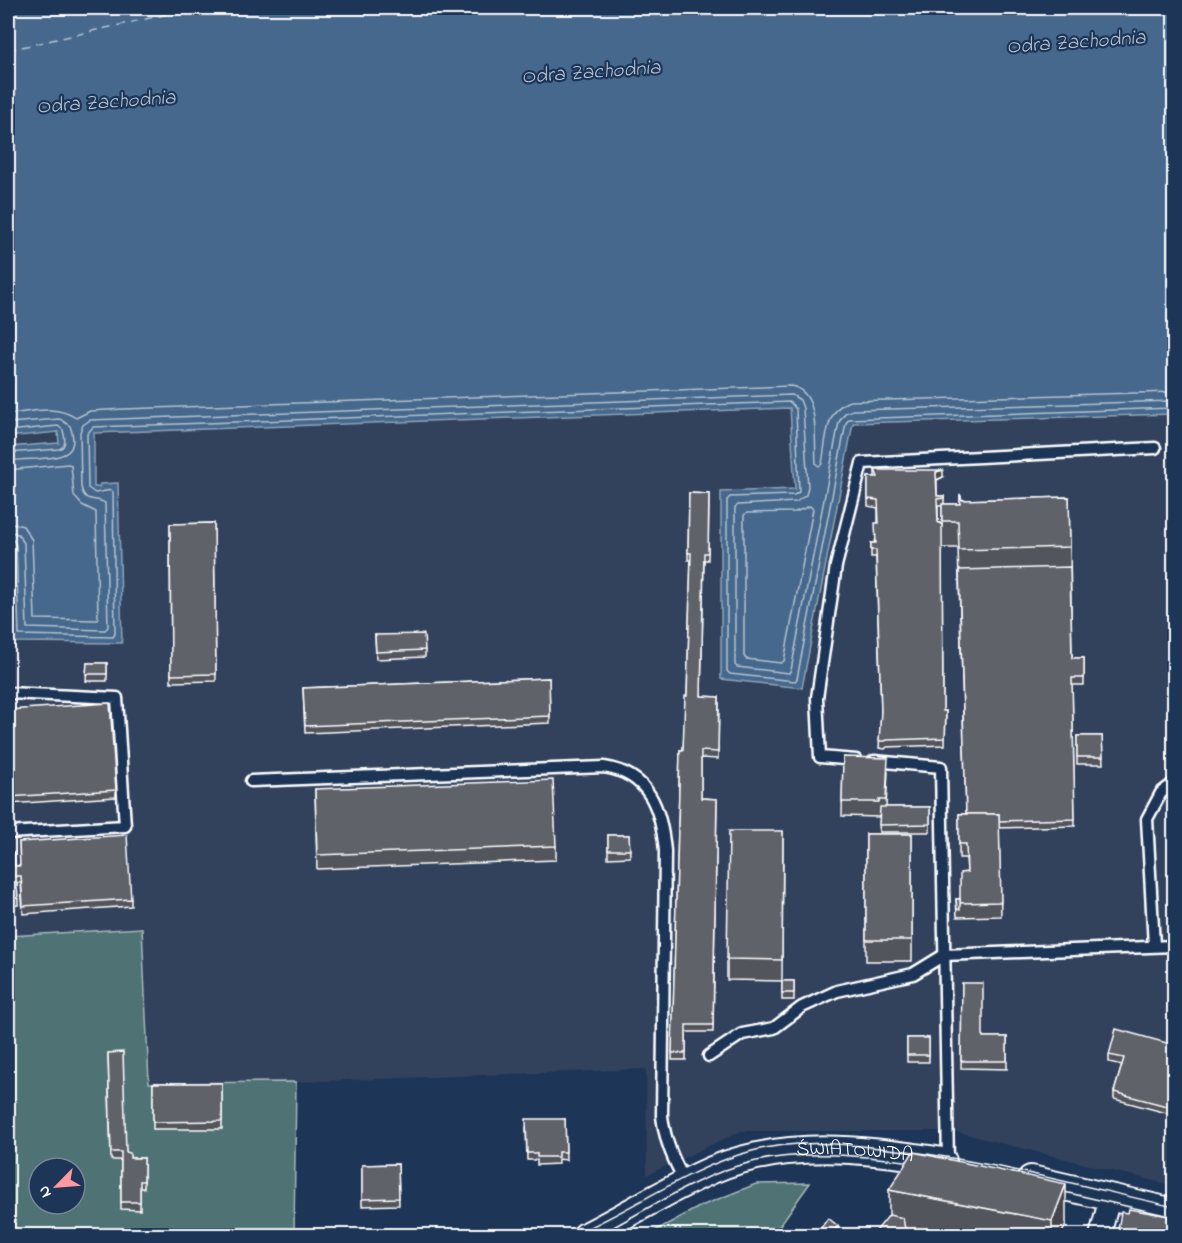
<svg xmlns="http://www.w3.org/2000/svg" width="1182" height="1243" font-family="'Indie Flower',sans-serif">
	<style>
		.built { fill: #31425d }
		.green { fill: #4f7374; stroke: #a7b9ba; stroke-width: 1.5; fill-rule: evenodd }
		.water { fill: #45688c; stroke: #8fa4ba; stroke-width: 1.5 }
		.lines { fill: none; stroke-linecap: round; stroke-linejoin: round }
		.shore { stroke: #b5c3d1; stroke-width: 1.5 }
		.ferry { stroke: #b5c3d1; stroke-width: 1.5; stroke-dasharray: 8 6; stroke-linecap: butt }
		.service-casing { stroke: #fff; stroke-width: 15 }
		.minor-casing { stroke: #fff; stroke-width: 24 }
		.tertiary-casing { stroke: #fff; stroke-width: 30 }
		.service { stroke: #1d3557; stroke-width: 10 }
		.minor { stroke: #1d3557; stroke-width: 20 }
		.tertiary { stroke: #1d3557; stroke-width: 26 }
		.tram { stroke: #fff; stroke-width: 1.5 }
		.wall { fill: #53545c; stroke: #fff; stroke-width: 1.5; fill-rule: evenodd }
		.shaded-wall { fill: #44454b; stroke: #fff; stroke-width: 1.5 }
		.building { fill: #61626b; stroke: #fff; stroke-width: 1.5 }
		.labels { text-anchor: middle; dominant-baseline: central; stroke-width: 4.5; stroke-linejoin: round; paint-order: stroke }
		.street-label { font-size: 20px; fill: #fff; stroke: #1d3557 }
		.water-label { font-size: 21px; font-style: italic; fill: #b5c3d1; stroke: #1d3557 }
	</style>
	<rect width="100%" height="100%" fill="#1d3557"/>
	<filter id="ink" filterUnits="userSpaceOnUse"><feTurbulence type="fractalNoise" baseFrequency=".0167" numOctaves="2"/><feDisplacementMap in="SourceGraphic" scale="12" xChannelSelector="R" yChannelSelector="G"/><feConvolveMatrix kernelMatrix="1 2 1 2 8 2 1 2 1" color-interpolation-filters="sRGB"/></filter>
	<g filter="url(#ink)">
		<path class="built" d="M790 408 853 423 1174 414V1186L953 1131H741L647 1175 646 1069 296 1082 149 1083 141 928 8 935V437L58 432 93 433Z"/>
		<g class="green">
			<path d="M142 928 149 1083 296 1082 294 1235 8 1236V936ZM39 1168H75V1204H39Z"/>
			<path d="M810 1183 773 1235H647L701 1206 756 1184Z"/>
		</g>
		<path class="water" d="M8 8H1174V414L853 423 802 688 721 679V492L795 489 790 408 94 433V487H99L100 484 118 483 122 643 13 642 8 447 59 443 58 432 8 437Z"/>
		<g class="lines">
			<g class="shore">
				<path d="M8 414C31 412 55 404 76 418L90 411 123 409 791 386C821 392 814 439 816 464L819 466 822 464C826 443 825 408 850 401L1174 392"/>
				<path d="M8 423 60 419 70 426C81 456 60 457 37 459 27 459 17 460 8 461"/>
				<path d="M8 431 58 426 63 430C65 438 67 446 59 449L8 453"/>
				<path d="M8 470 68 464 71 465 74 496 82 505 96 512 98 620 35 619 32 540 23 526 8 522"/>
				<path d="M810 506 813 509 784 661 781 663 746 659 744 656V515L747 513 795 512Z"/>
				<path d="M8 531 18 534 24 543 27 628 105 630 108 627 105 503C95 496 85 505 81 487L80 432 83 425 90 420 792 395 800 400 803 408 808 487 806 495 796 502 738 505 735 507V665L737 667 789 673 791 670 839 422 845 413 853 410 1174 401"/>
				<path d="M8 538 13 540 16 545 19 635 113 637 115 634 113 492 111 490 95 493 88 488 87 434 93 427 790 402 796 409 799 492 794 495 730 497 727 500V671L730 674 795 681 797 679 846 423 849 419 1174 408"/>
			</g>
			<path class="ferry" d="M8 50 195 8"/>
			<g class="service-casing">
				<g id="service">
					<path d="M8 693 117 698 125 826 8 833"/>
					<path d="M856 760 820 757 817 698 836 566 862 463 1155 448"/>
					<path d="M874 761 941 767 948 1162"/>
					<path d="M251 781 604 767C650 774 661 809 665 851L662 1116C665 1141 673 1160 685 1181"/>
					<path d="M1154 946 1147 819 1161 793 1174 783"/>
					<path d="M709 1056 742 1034 774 1028 802 1007 837 991 913 974 944 955 1174 946"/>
				</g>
			</g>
			<g class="minor-casing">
				<path id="minor" d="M1100 1236 1110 1197"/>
			</g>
			<g class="tertiary-casing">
				<g id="tertiary">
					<path d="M1031 1179 1174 1212"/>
					<path id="s1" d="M586 1236C628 1215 668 1189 712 1170 785 1139 867 1149 943 1161"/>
				</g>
			</g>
			<use href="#service" class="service"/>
			<use href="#minor" class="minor"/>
			<use href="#tertiary" class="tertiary"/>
			<g class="tram">
				<path d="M1051 1189 1174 1217"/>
				<path d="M571 1236C633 1210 687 1168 752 1151 793 1140 838 1143 879 1148 979 1158 1077 1185 1174 1207"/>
				<path d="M597 1236C643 1212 688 1182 737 1166 797 1147 863 1156 924 1163"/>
			</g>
		</g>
		<g class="wall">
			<path d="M875 470 943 477 937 480V496H944V504H960V494L962 500 1069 497 1072 658H1084V685H1072L1075 826 999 828 1001 916 957 917 956 899H960L967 872 966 858H959V814H966L958 548H942L943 711H946L945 745 887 747 885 749 879 748 881 713 876 557H871V543H875L878 523V508L868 506V477H875ZM938 506H942V525L938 522Z"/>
			<path d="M689 493 709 494 708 560H704L701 696 719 697 718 759 701 758V798L717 799 713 1032H686V1060H672L680 750H683L687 696 691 560H688Z"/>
			<path d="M214 523 216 681 171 682 170 524Z"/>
			<path d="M375 635 425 650V657L376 659Z"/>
			<path d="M87 663H107V681H86Z"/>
			<path d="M549 678 550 723 305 733 303 688Z"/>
			<path d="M8 710 116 790V797L8 804Z"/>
			<path d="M1077 736H1102L1103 764H1077Z"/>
			<path d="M843 757 888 772 886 807H930V832H879L880 814 879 817 842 816Z"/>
			<path d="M315 789 556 846V860L317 869Z"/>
			<path d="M783 831 782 981 727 980V959Z"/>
			<rect x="866" y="834" width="46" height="127"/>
			<path d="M608 835H629L630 857 608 858Z"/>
			<path d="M19 842 131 899V906L23 914 21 883H17L18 905 8 906V853L15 866H20Z"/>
			<rect x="782" y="981" width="12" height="19"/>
			<path d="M962 983 983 1037H1007V1069L961 1068Z"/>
			<rect x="907" y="1038" width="22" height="24"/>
			<path d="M1174 1045V1115L1114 1099V1092L1122 1065 1109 1062V1055Z"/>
			<path d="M108 1053 126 1152 130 1158H144V1188H140V1210L121 1209V1160H111Z"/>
			<rect x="153" y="1083" width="69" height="46"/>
			<path d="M565 1119 566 1160 558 1159V1164L537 1165V1160H527L526 1127Z"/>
			<path d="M398 1164 399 1205 362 1206V1165Z"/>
			<path d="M889 1190 1066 1223 1061 1236H921L905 1233V1236L889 1215Z"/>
		</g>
		<g class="shaded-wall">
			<path d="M943 470V477L936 480V472Z"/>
			<path d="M1066 1184V1223L1061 1236H1052V1221Z"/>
			<path d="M838 1226V1233L837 1236H831Z"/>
			<path d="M905 1229V1236H900Z"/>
		</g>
		<g class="building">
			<path d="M875 470H943L936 472 937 496H944V498L937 499 938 522 942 525 943 711H946L945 738 887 740 885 741H879L881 711 876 550H871V543H876L875 523H879L878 500 868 499V477H878Z"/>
			<path d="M689 493 709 494 708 553H704L701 696 719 697 718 752 701 751V798L717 799 713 1025H686V1053H672L680 750H683L685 696H687L691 553H688Z"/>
			<path d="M960 494 962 500 1069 497 1070 547 959 550 958 521H942V504H960Z"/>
			<path d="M214 523 216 674 171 675 170 524Z"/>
			<path d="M1070 567 1072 658H1084V678H1072L1075 819 999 821V814H966L959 570Z"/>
			<path d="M424 634 425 650 376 652 375 635Z"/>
			<path d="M87 663H107V674H86Z"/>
			<path d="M549 678 550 716 305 726 303 688Z"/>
			<path d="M110 703 116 790 8 797V710Z"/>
			<path d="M1077 736H1102L1103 757H1077Z"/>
			<path d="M843 757 888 758 886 800H879V802H842Z"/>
			<path d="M553 780 556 846 317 855 315 789Z"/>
			<path d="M880 807H930V824L879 825Z"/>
			<path d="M959 814H999L1001 902 960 903V873L967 872 966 844H959Z"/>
			<path d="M729 831H783L782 960 727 959Z"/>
			<rect x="866" y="834" width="46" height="106"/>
			<path d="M127 835 131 899 23 906 21 876H16L18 898H8V853L14 852 15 866H20L19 842Z"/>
			<path d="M608 835H629L630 850H608Z"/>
			<path d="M956 899H960V910L957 909Z"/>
			<rect x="782" y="981" width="12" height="12"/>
			<path d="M962 983H983V1037H1007V1061H961Z"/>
			<path d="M1116 1029 1174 1045V1108L1114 1092 1124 1058 1109 1055Z"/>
			<rect x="907" y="1038" width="22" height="17"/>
			<path d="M123 1052 126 1152 130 1153V1158H144V1181H140V1202H121V1152H111L108 1053Z"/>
			<path d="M153 1083H222V1121L153 1122Z"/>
			<path d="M526 1119H565L566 1152H558V1157H537V1153H527Z"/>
			<path d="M913 1152 1066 1184 1052 1221 889 1190Z"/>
			<path d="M398 1164 399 1198 362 1199V1165Z"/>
			<path d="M1129 1209 1174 1217V1236H1117L1121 1212 1128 1213Z"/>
			<path d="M889 1215 903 1218 905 1229 900 1236H872Z"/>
			<path d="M828 1218 838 1226 831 1236H815Z"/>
		</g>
	</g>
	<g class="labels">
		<g class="street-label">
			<text stroke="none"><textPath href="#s1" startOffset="288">ŚWIATOWIDA</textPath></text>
		</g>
		<g class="water-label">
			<text transform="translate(1076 43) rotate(-4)">Odra Zachodnia</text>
			<text transform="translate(591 73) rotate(-4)">Odra Zachodnia</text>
			<text transform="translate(106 103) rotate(-4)">Odra Zachodnia</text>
		</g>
	</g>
	<rect width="1182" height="1243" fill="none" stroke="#1d3557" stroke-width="30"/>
	<rect x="15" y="15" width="1152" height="1213" fill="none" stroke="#fff" stroke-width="2" filter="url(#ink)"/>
	<g transform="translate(57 1186) rotate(245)"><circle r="28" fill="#1d3557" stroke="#77869a" stroke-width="1.5"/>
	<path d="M0-4.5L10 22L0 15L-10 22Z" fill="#ff9aa2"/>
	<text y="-9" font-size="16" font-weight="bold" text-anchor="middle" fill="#ffffff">N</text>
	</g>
</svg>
